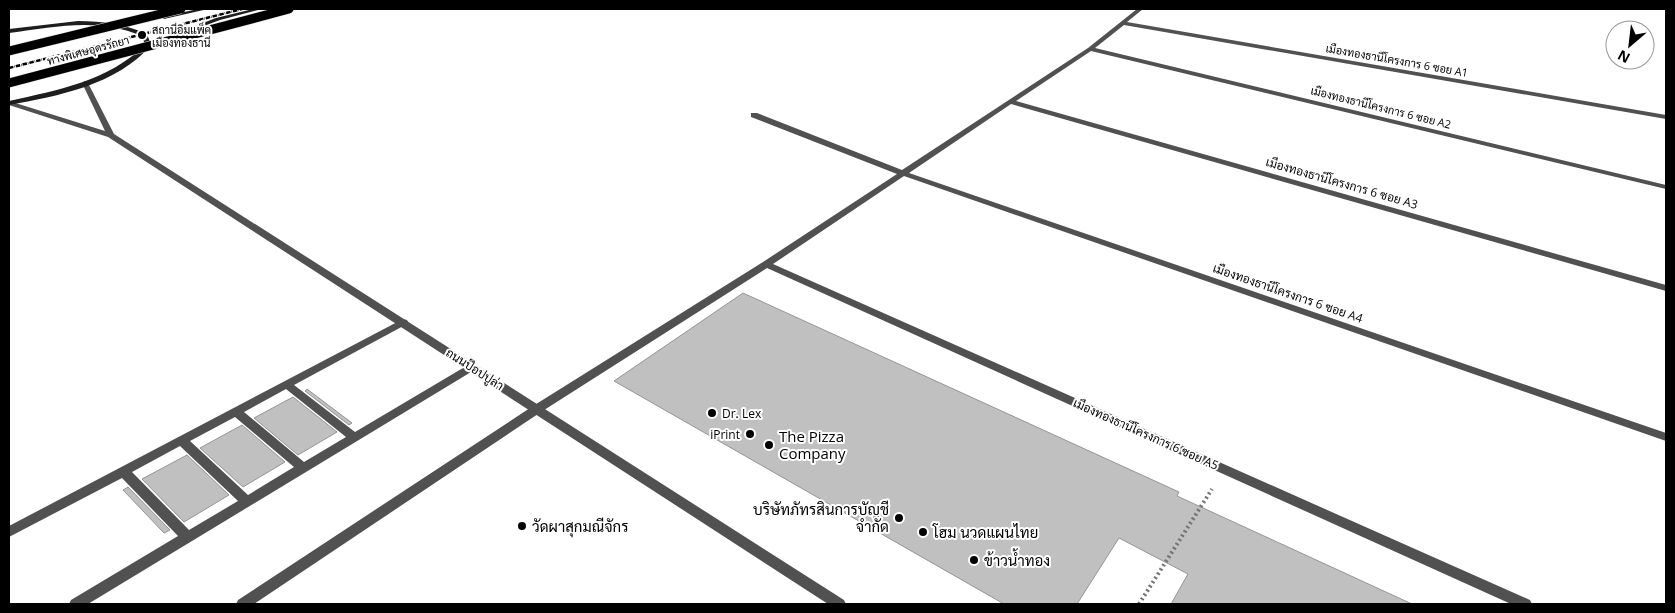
<svg xmlns="http://www.w3.org/2000/svg" width="1675" height="613" font-family="'Open Sans',Sarabun,sans-serif">
	<style>
		.building { fill: #c0c0c0; stroke: #959595 }
		.lines { fill: none; stroke-linecap: round; stroke-linejoin: round }
		.path { stroke: #737373; stroke-width: 4; stroke-dasharray: 2 3; stroke-linecap: butt }
		.service { fill: #515151; fill-rule: evenodd }
		.minor { fill: #515151; fill-rule: evenodd }
		.tertiary { fill: #515151; fill-rule: evenodd }
		.secondary { fill: #1e1e1e; fill-rule: evenodd }
		.rail { stroke: #000; stroke-width: 2.5; stroke-dasharray: 4.5 1 0.5 1; stroke-linecap: butt }
		.motorway-bridge-casing { stroke: #dbdbdb; stroke-width: 10; stroke-linecap: butt }
		.motorway-bridge { stroke: #000; stroke-width: 9 }
		.poi-dot { fill: #000; stroke: #fff; stroke-width: 2 }
		.labels { text-anchor: middle; dominant-baseline: central; stroke-width: 4; stroke-linejoin: round; paint-order: stroke }
		.far-poi-label { font-size: 11px; fill: #000; stroke: #fff; text-anchor: start }
		.far-street-label { font-size: 11px; fill: #000; stroke: #fff }
		.street-label { font-size: 12px; fill: #000; stroke: #fff }
		.poi-label { font-size: 12px; fill: #000; stroke: #fff; text-anchor: start }
		.near-poi-label { font-size: 15px; fill: #000; stroke: #fff; text-anchor: start }
	</style>
	<rect width="100%" height="100%" fill="#fff"/>
	<g class="building">
		<path d="M743 293 1179 492 1177 496 1412 604H1171L1188 574 1119 538 1077 604H1004L614 381Z"/>
		<path d="M307 389 352 423 349 425 305 391Z"/>
		<path d="M293 397 337 432 298 455 254 418Z"/>
		<path d="M242 425 285 462 243 487 200 448Z"/>
		<path d="M187 455 229 495 184 522 142 479Z"/>
		<path d="M128 487 170 530 164 533 123 490Z"/>
	</g>
	<g class="lines">
		<path class="path" d="M1139 604 1212 489"/>
		<path class="service" d="M403 319 407 320 408 322 407 324 294 385 355 432 468 365H476L477 367 476 369 88 604H69L71 600 178 536 122 478 9 537V526ZM286 389 346 437 304 462 244 412ZM235 417 294 467 248 495 190 441ZM180 446 238 501 189 530 132 472Z"/>
		<path class="minor" d="M1137 9H1143L1127 22 1666 115V119L1124 25 1095 48 1666 185V189L1091 51 1016 101 1666 285V291L1011 104 909 173 1666 433V441L904 176 773 264 1530 600 1532 604H1511L767 268 541 412 254 604H236L238 600 533 406 763 262 897 174 751 117V113H757L902 170 1088 48Z"/>
		<path class="tertiary" d="M85 81 88 83 114 134 844 600 846 604H828L108 137 9 105V101L105 131 82 83Z"/>
		<g class="secondary">
			<path d="M198 9H208L164 19 161 17Z"/>
			<path d="M253 9H262L220 20 174 37 169 36 216 18Z"/>
			<path d="M78 21C103 21 124 24 147 34L151 45C117 85 58 96 9 105V101C58 90 108 81 145 45L142 36C97 17 55 27 9 33V29Z"/>
		</g>
		<path class="rail" d="M9 68 242 9"/>
		<g class="motorway-bridge-casing">
			<g id="motorway-bridge">
				<path d="M9 51 181 9"/>
				<path d="M9 83 289 9"/>
			</g>
		</g>
		<use href="#motorway-bridge" class="motorway-bridge"/>
	</g>
	<g class="poi-dot">
		<circle cx="142" cy="35" r="5"/>
		<circle cx="712" cy="413" r="5"/>
		<circle cx="750" cy="434" r="5"/>
		<circle cx="769" cy="445" r="5"/>
		<circle cx="899" cy="518" r="5"/>
		<circle cx="522" cy="526" r="5"/>
		<circle cx="923" cy="532" r="5"/>
		<circle cx="974" cy="560" r="5"/>
	</g>
	<g class="labels">
		<g class="far-poi-label">
			<text x="152" y="29">สถานีอิมแพ็ค<tspan x="152" dy="13">เมืองทองธานี</tspan></text>
		</g>
		<g class="far-street-label">
			<text transform="translate(88 50) rotate(-15)">ทางพิเศษอุดรรัถยา</text>
			<text transform="translate(1397 60) rotate(10)">เมืองทองธานีโครงการ 6 ซอย A1</text>
			<text transform="translate(1381 107) rotate(14)">เมืองทองธานีโครงการ 6 ซอย A2</text>
		</g>
		<g class="street-label">
			<text transform="translate(1342 183) rotate(16)">เมืองทองธานีโครงการ 6 ซอย A3</text>
			<text transform="translate(1288 293) rotate(19)">เมืองทองธานีโครงการ 6 ซอย A4</text>
			<text transform="translate(475 369) rotate(33)">ถนนป๊อปปูล่า</text>
			<text transform="translate(1146 434) rotate(24)">เมืองทองธานีโครงการ 6 ซอย A5</text>
		</g>
		<g class="poi-label">
			<text x="722" y="413">Dr. Lex</text>
			<text x="740" y="434" text-anchor="end">iPrint</text>
		</g>
		<g class="near-poi-label">
			<text x="779" y="436">The Pizza<tspan x="779" dy="17">Company</tspan></text>
			<text x="889" y="509" text-anchor="end">บริษัทภัทรสินการบัญชี<tspan x="889" dy="17">จำกัด</tspan></text>
			<text x="532" y="526">วัดผาสุกมณีจักร</text>
			<text x="933" y="532">โฮม นวดแผนไทย</text>
			<text x="984" y="560">ข้าวน้ำทอง</text>
		</g>
	</g>
	<rect width="1675" height="613" fill="none" stroke="#000000" stroke-width="20"/>
	<g transform="translate(1630 45) rotate(208)"><circle r="24" fill="#ffffff" stroke="#999999"/>
	<path d="M0-4L9 19L0 12L-9 19Z" fill="#000000"/>
	<text y="-8" font-size="14" font-weight="bold" text-anchor="middle" fill="#000000">N</text>
	</g>
</svg>
